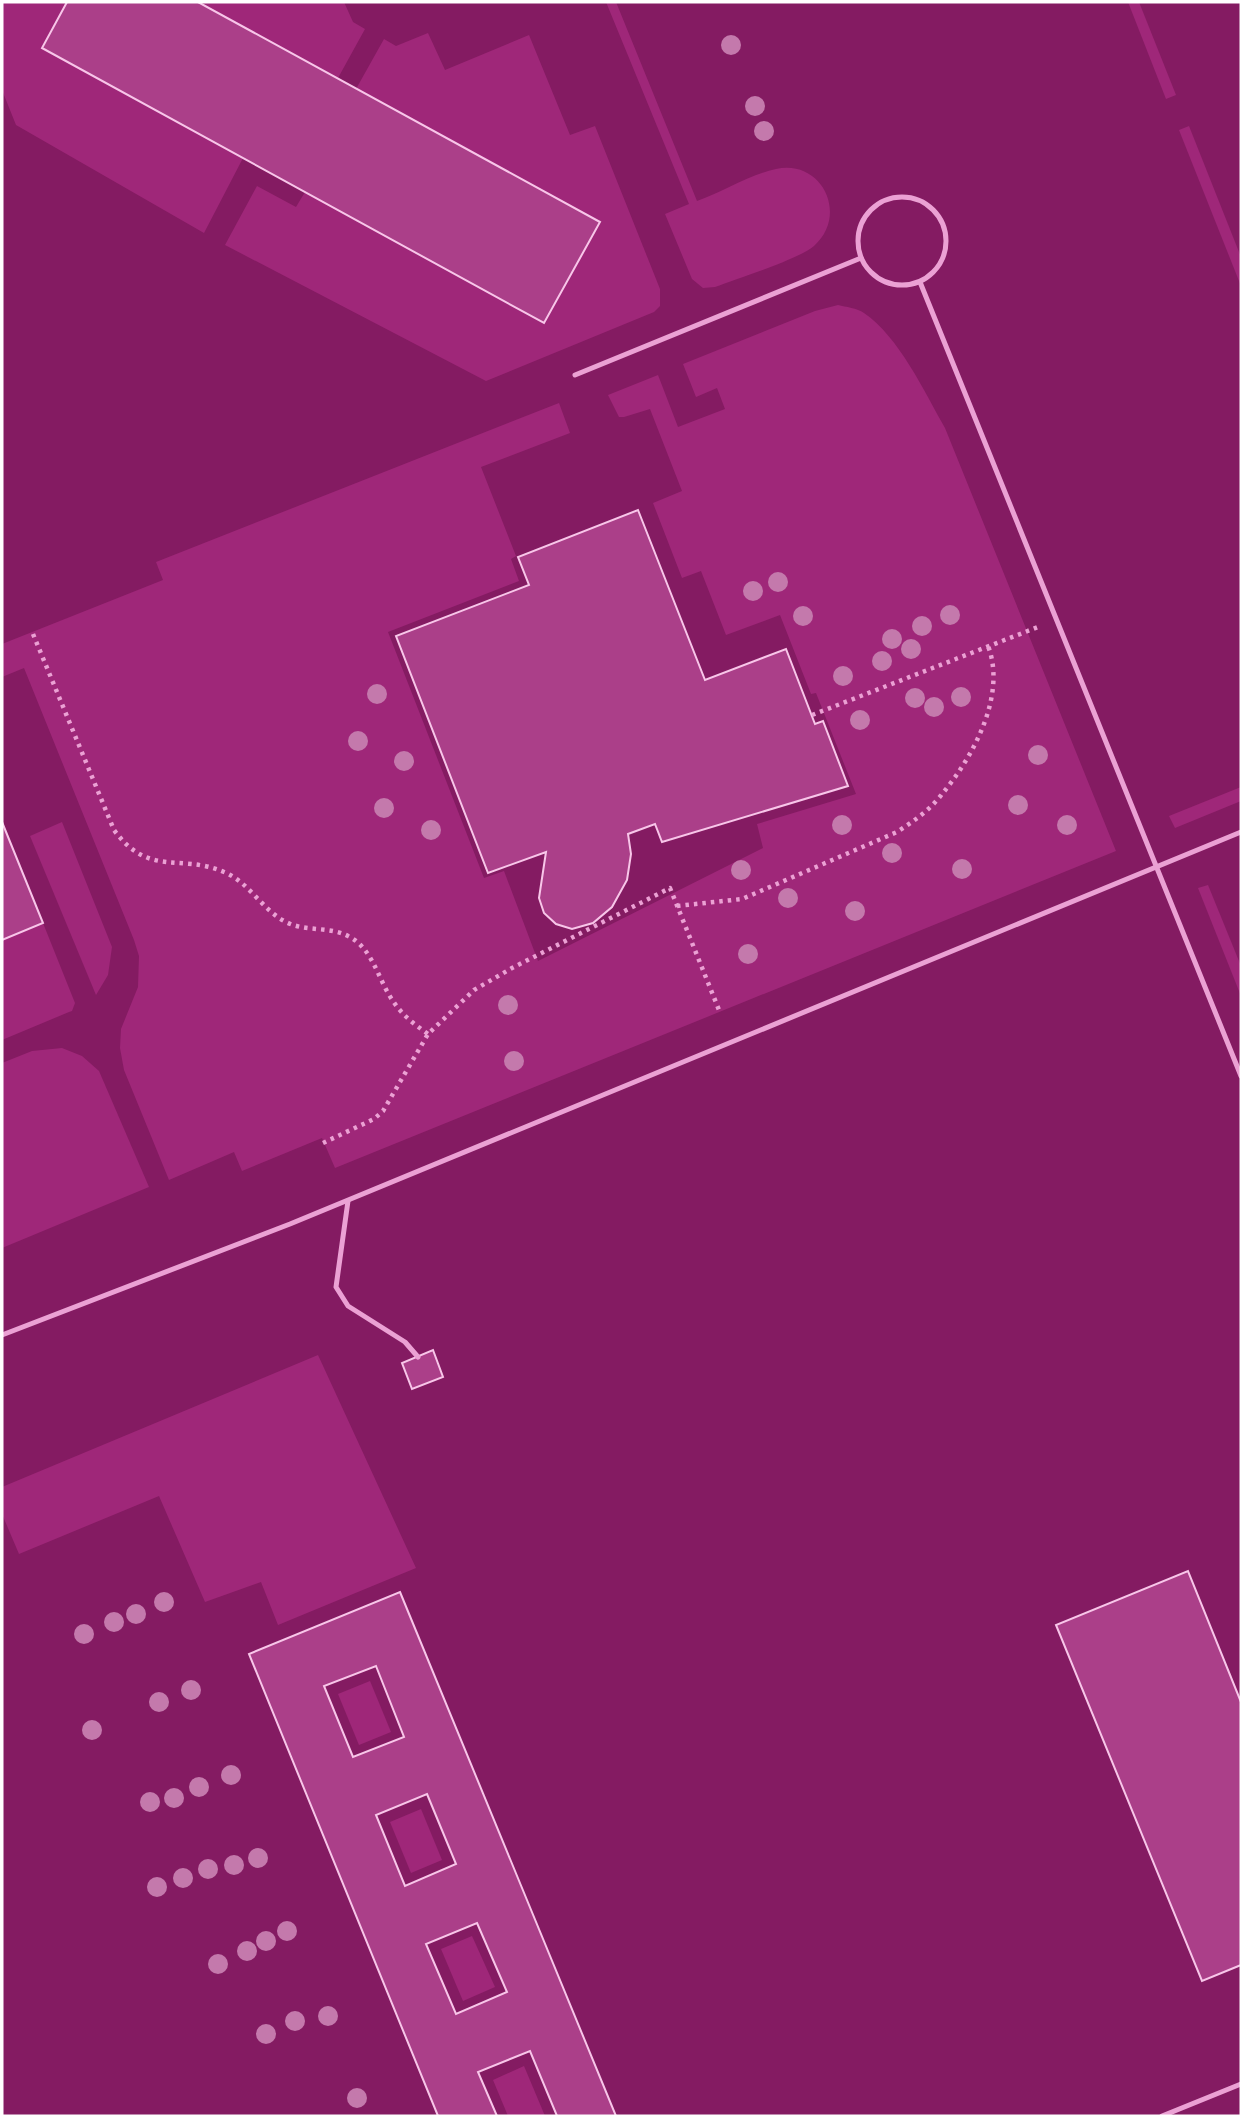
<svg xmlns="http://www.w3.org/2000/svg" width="1243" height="2118" font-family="Roboto,sans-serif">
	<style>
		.green { fill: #9f2779 }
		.building { fill: #ab3f89; stroke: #f8c6e9; stroke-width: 2; fill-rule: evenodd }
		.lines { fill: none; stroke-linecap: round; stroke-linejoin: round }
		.path { stroke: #eba1d4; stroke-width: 4.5; stroke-dasharray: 3.5 5; stroke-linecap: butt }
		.service { stroke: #eba1d4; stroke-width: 5 }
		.tree { fill: #c479ac }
	</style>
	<rect width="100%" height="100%" fill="#841b62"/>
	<g class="green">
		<path d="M2 2H67L42 48 243 158 204 233 16 125 2 90Z"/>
		<path d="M198 2H344L353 22 365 29 338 78Z"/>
		<path d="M606 2H616L697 201C723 192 749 175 776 169 822 159 849 215 814 246 797 260 738 278 715 287L703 288 692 279 665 214 689 204Z"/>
		<path d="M1128 2H1139L1176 95 1166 99Z"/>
		<path d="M428 33 445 70 529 35 570 135 595 126 660 289V306L654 312 486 381 225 245 257 186 296 207 305 192 544 323 600 222 356 89 384 39 396 46Z"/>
		<path d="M1189 126 1241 257V286L1179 130Z"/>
		<path d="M838 305C846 307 857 308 864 313 899 337 924 391 945 428L1116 851 335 1168 322 1138 242 1171 234 1152 169 1180 124 1070 120 1048 121 1029 138 987 139 956 134 940 24 668 2 677V644L163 580 156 562 559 403 570 433 481 467 516 556 511 559 519 581 388 632 484 878 504 871 538 961 763 848 757 824 856 794 816 693 811 694 780 615 726 635 701 571 682 578 653 503 682 491 650 409 624 417H619L608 395 658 375 678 427 725 409 717 388 696 397 683 364 815 311Z"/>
		<path d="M1241 787V801L1175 828 1169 816Z"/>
		<path d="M62 822 112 947 108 975 96 995 30 836Z"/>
		<path d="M1208 885 1241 966V996L1198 888Z"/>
		<path d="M43 923 75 1003 72 1011 69 1012 2 1040V940Z"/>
		<path d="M62 1048 82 1056 99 1071 149 1187 2 1248V1063L32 1051Z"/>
		<path d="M318 1355 416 1568 278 1625 261 1582 205 1602 159 1496 19 1554 2 1514V1487Z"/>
		<path d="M370 1681 391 1732 359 1745 338 1694Z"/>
		<path d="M421 1809 442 1860 411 1873 390 1822Z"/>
		<path d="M472 1936 495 1987 463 2001 441 1949Z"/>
		<path d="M524 2066 545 2116H508L493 2080Z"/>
	</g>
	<g class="building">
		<path d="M67 2H198L600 222 544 323 42 48Z"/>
		<path d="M638 510 705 680 786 649 815 724 823 721 848 786 662 842 655 824 628 834 631 854 627 880 612 907 593 923 572 929 556 924 544 913 539 898 546 852 488 873 396 636 529 585 518 557Z"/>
		<path d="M2 822 43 923 2 940Z"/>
		<path d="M433 1350 443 1377 412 1389 402 1363Z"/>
		<path d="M1188 1571 1241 1702V1965L1202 1981 1056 1625Z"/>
		<path d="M400 1592 616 2116H557L530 2051 478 2072 497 2116H438L249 1654ZM376 1666 404 1737 353 1757 324 1686ZM427 1794 456 1864 405 1886 376 1815ZM477 1923 507 1992 456 2014 426 1944Z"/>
	</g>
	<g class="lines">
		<g class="path">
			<path d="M33 634 114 830C149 878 180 853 224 872 249 882 262 910 286 922 305 932 329 926 348 936 373 948 378 980 393 1001 402 1015 414 1024 428 1034"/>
			<path d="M812 715 1038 627"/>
			<path d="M677 906 742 899 897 832C914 821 930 810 942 794 973 757 1007 695 988 646"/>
			<path d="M323 1143 374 1119 383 1111 428 1034 474 990 512 968 670 888 719 1010"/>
		</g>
		<g class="service">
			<circle cx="902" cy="241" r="44"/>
			<path d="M920 282 1241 1076"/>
			<path d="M575 375 861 258"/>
			<path d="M348 1201 336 1287 348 1306 405 1342 418 1357"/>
			<path d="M2 1335 290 1224 1241 832"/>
			<path d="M1162 2116 1241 2084"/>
		</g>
	</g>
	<g class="tree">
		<circle cx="731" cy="45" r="10"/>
		<circle cx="755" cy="106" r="10"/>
		<circle cx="764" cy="131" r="10"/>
		<circle cx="778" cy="582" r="10"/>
		<circle cx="753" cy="591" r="10"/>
		<circle cx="950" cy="615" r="10"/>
		<circle cx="803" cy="616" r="10"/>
		<circle cx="922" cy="626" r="10"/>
		<circle cx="892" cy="639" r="10"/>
		<circle cx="911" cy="649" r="10"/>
		<circle cx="882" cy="661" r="10"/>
		<circle cx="843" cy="676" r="10"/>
		<circle cx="377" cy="694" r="10"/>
		<circle cx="961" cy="697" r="10"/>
		<circle cx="915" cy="698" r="10"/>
		<circle cx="934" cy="707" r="10"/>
		<circle cx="860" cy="720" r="10"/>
		<circle cx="358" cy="741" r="10"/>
		<circle cx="1038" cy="755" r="10"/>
		<circle cx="404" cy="761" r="10"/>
		<circle cx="1018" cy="805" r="10"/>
		<circle cx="384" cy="808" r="10"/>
		<circle cx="842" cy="825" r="10"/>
		<circle cx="1067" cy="825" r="10"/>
		<circle cx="431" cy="830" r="10"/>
		<circle cx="892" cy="853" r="10"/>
		<circle cx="962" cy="869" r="10"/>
		<circle cx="741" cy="870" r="10"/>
		<circle cx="788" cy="898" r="10"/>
		<circle cx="855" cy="911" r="10"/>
		<circle cx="748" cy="954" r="10"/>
		<circle cx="508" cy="1005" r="10"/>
		<circle cx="514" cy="1061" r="10"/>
		<circle cx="164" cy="1602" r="10"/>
		<circle cx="136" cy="1614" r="10"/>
		<circle cx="114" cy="1622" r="10"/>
		<circle cx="84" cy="1634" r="10"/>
		<circle cx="191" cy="1690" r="10"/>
		<circle cx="159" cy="1702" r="10"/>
		<circle cx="92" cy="1730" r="10"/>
		<circle cx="231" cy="1775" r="10"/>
		<circle cx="199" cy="1787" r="10"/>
		<circle cx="174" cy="1798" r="10"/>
		<circle cx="150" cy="1802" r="10"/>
		<circle cx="258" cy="1858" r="10"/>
		<circle cx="234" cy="1865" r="10"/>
		<circle cx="208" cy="1869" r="10"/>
		<circle cx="183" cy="1878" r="10"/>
		<circle cx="157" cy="1887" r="10"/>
		<circle cx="287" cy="1931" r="10"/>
		<circle cx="266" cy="1941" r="10"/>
		<circle cx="247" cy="1951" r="10"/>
		<circle cx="218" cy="1964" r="10"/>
		<circle cx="328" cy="2016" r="10"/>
		<circle cx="295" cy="2021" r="10"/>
		<circle cx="266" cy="2034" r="10"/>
		<circle cx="357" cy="2098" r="10"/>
	</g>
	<rect width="1243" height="2118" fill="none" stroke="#ffffff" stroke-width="7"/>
</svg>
